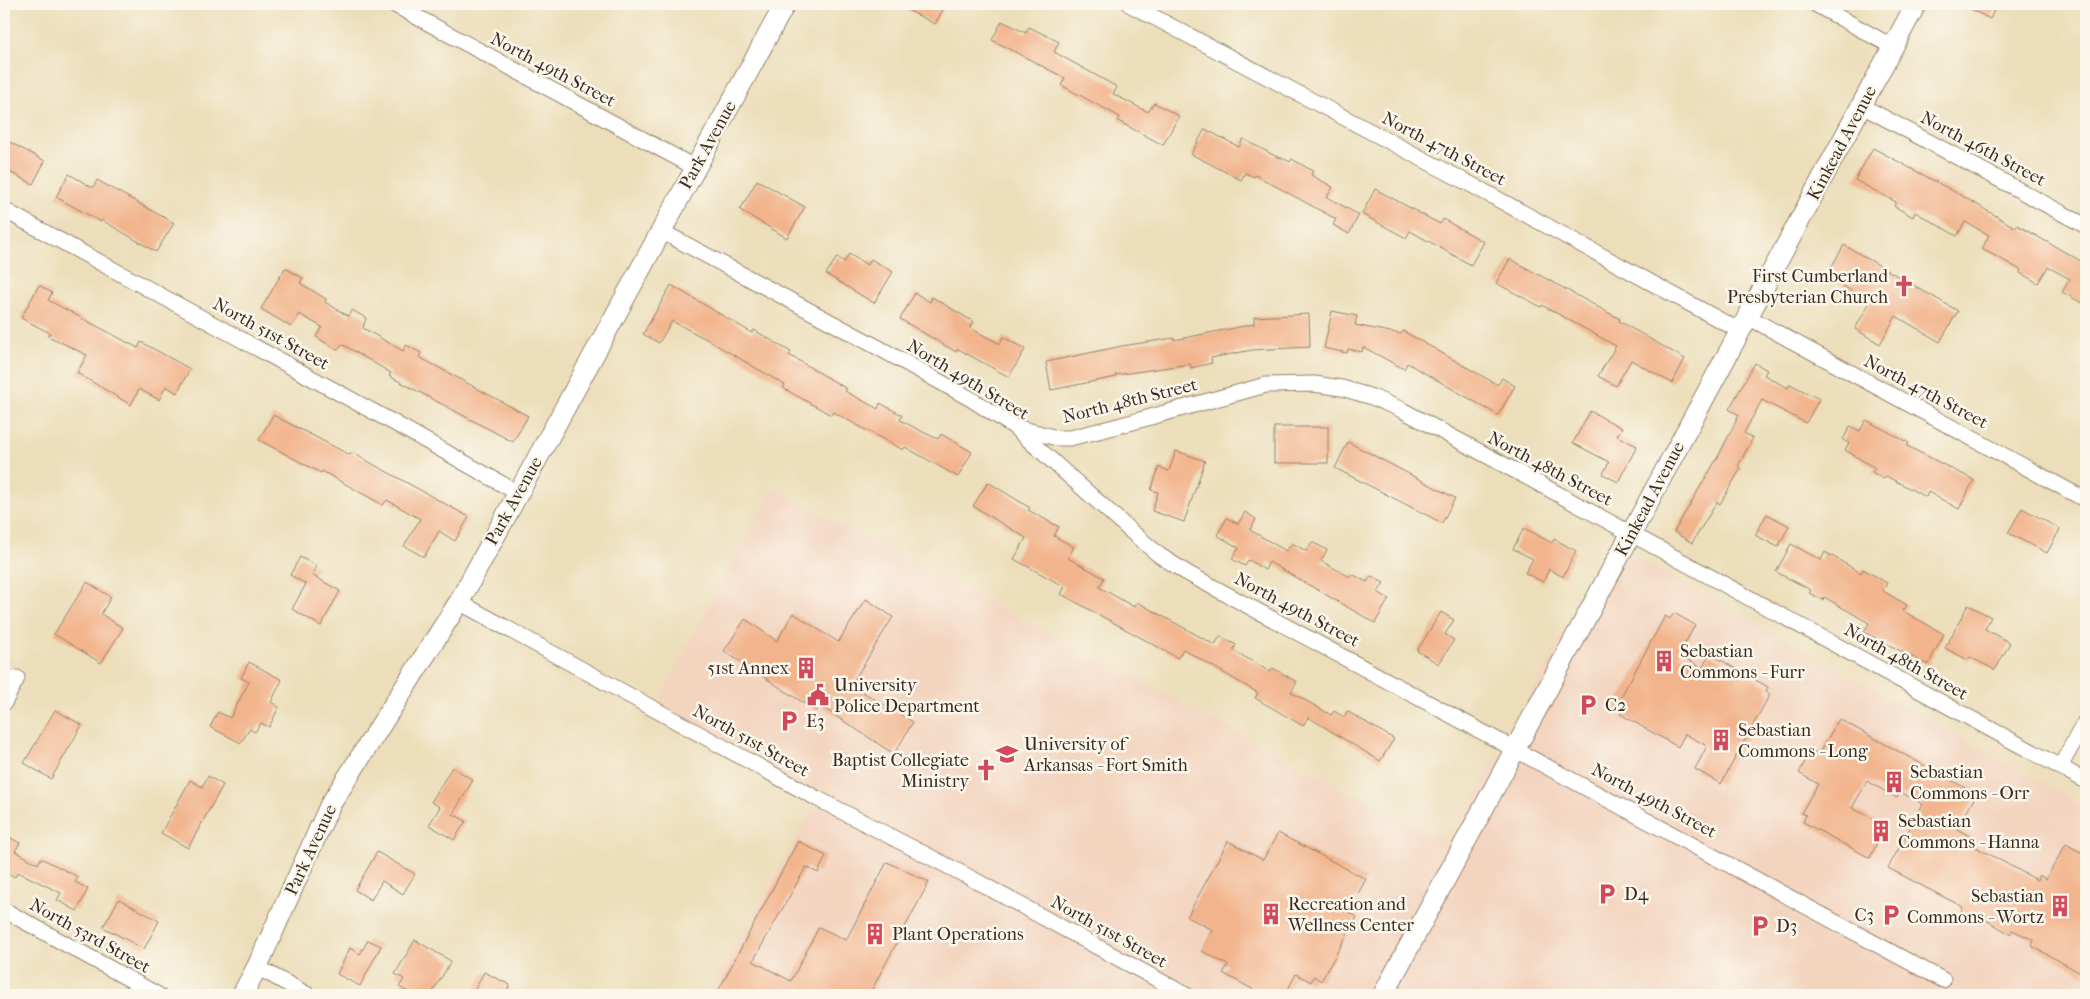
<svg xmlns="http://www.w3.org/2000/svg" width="2090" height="999" font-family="'IM FELL French Canon',serif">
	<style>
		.built { fill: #f3d4bf }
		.building { fill: #f2b48c }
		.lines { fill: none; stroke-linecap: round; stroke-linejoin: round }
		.minor-casing { stroke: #94846c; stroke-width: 17 }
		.tertiary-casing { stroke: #94846c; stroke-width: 22 }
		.minor { stroke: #fff; stroke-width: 15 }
		.tertiary { stroke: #fff; stroke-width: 20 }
		.labels { text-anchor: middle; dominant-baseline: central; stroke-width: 5; stroke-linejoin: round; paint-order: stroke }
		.street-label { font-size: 18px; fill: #3b2a1e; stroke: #fbf7ec }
		.poi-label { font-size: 18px; fill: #3b2a1e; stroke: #fbf7ec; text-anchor: start }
	</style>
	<rect width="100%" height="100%" fill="#fbf7ec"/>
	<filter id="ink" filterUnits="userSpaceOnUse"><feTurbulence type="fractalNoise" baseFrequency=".02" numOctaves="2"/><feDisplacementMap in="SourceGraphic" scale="10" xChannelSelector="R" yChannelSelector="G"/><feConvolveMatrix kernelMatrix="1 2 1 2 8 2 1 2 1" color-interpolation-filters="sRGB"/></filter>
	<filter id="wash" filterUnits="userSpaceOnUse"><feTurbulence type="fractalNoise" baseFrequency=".0096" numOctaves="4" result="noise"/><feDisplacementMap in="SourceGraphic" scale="20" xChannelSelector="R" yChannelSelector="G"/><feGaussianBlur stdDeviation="1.12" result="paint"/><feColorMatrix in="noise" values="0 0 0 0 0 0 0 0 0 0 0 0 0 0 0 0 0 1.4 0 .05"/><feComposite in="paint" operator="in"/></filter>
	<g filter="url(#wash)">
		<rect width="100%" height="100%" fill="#ecdeba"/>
		<path class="built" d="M773 488 1450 844 1611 543 2086 807V995H708L818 799 654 709Z"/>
		<g id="blocks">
			<g class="building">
				<path d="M896 4H946L935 24Z"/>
				<path d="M1961 4H1997L1990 19Z"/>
				<path d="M1002 21 1026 33 1029 27 1059 42 1054 52 1117 87 1113 94 1148 112 1154 103 1179 116 1163 145 1118 121 1120 117 1061 85 1065 78 992 40Z"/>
				<path d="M1205 129 1239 147 1243 139 1279 158 1280 157 1290 162 1292 159 1313 171 1311 175 1333 187 1327 197 1359 215 1349 234 1333 225 1336 219 1255 175 1254 177 1245 173 1241 180 1191 154Z"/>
				<path d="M4 139 45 161 33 184 4 169Z"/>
				<path d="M1873 148 1966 198 2016 228 2017 225 2086 264V296L2082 303 2062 292 2070 279 2048 267 2038 283 2020 273 2021 270 1982 249 1989 235 1965 222 1957 236 1915 212 1913 217 1894 206 1896 202 1855 180Z"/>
				<path d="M69 174 93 188 97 180 174 223 156 252 102 220 101 222 56 197Z"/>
				<path d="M757 180 805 207 787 238 740 210Z"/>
				<path d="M1375 189 1440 224 1443 219 1484 242 1471 265 1410 231 1406 238 1362 214Z"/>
				<path d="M1844 245 1958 311 1940 342 1896 316 1880 344 1855 329 1870 302 1826 276Z"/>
				<path d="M849 254 867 265 871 259 893 272 874 303 826 274 837 257 844 262Z"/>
				<path d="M1510 259 1620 319 1619 321 1685 359 1672 383 1631 360 1616 386 1598 376 1616 346 1542 305 1541 307 1496 283Z"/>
				<path d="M285 268 303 278 300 283 326 299 325 302 348 316 352 310 366 318 363 328 403 351 406 345 421 353 419 357 528 416 513 442 389 376 391 373 342 344 338 350 316 337 322 327 299 314 291 327 261 309Z"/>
				<path d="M39 285 52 293 48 300 138 348 141 342 190 369 177 393 166 386 159 400 139 389 131 405 77 373 87 355 48 336 50 333 21 318Z"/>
				<path d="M671 285 752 333 754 330 791 352 789 355 847 389 845 391 878 409 880 403 902 415 900 420 925 433 938 439 941 434 972 452 958 477 905 447 903 450 833 412 831 415 783 388 785 385 708 340 672 321 659 343 643 334Z"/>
				<path d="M915 293 930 302 932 297 974 322 970 328 1000 344 1003 337 1025 349 1009 377 958 349 956 352 900 319Z"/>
				<path d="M1332 311 1357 316 1355 325 1401 334 1403 331 1498 385 1502 378 1515 386 1498 415 1407 363 1404 369 1363 347 1362 352 1348 349 1347 353 1324 348Z"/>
				<path d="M1309 314 1310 347 1252 350 1211 358 1212 363 1191 368 1190 364 1115 375 1116 377 1051 390 1046 362 1122 346 1174 338V340L1254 324V317Z"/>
				<path d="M1755 363 1767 370 1764 375 1788 388 1790 384 1819 399 1806 423 1762 400 1744 433 1753 438 1738 466 1741 468 1720 504 1717 502 1692 543 1674 532 1719 455 1739 415 1729 409Z"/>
				<path d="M1590 411 1622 428 1617 436 1637 446 1618 482 1603 474 1609 462 1573 443Z"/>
				<path d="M273 415 350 455 351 452 469 517 455 541 439 531 424 557 404 546 420 519 387 500 383 505 322 471 321 473 259 440Z"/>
				<path d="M1866 420 1909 443 1907 446 1974 480 1959 509 1928 492 1926 497 1886 476 1884 479 1872 472 1875 468 1845 450 1849 443 1843 440 1850 426 1860 431Z"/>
				<rect x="1274" y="427" width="54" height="36"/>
				<path d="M1348 442 1455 498 1442 523 1335 468Z"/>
				<path d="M1176 451 1205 461 1184 522 1152 511 1158 492 1151 490 1159 467 1169 471Z"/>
				<path d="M988 482 1030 508 1028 510 1059 527 1054 536 1074 547 1068 558 1104 578 1099 587 1134 607 1137 602 1215 645 1220 636 1236 645 1233 650 1270 672 1273 668 1297 682 1291 692 1331 715 1334 711 1344 717 1347 711 1394 739 1380 761 1308 717 1303 726 1255 698 1258 693 1183 649 1178 658 1061 594 1065 587 1014 559 1026 538 973 506Z"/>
				<path d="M2022 508 2060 529 2047 553 2008 533Z"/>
				<path d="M1245 512 1256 519 1250 530 1286 551 1292 543 1306 551 1312 542 1327 550 1321 561 1350 577 1352 574 1367 582 1371 576 1384 583 1378 592 1389 599 1375 623 1269 562 1265 570 1249 560 1245 566 1232 559 1239 548 1217 535 1227 518 1238 524Z"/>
				<path d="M1767 514 1789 526 1778 547 1755 535Z"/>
				<path d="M1524 528 1552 543 1554 539 1576 551 1563 577 1549 569 1543 582 1525 573 1533 559 1513 549Z"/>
				<path d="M1791 544 1821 560 1825 552 1861 573 1863 569 1887 583 1883 591 1907 605 1903 611 1944 634 1928 665 1864 632 1869 623 1824 597 1823 600 1809 593 1811 590 1776 572Z"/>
				<path d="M300 557 317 566 312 575 340 591 321 626 292 609 306 584 290 575Z"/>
				<path d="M87 582 111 597 101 614 123 628 101 663 54 634Z"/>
				<path d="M866 599 893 617 851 685 913 722 894 754 819 705 816 711 724 651 745 619 777 641 793 613 838 642Z"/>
				<path d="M1968 605 1991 617 1985 629 2010 643 1995 670 1970 657 1968 660 1945 648Z"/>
				<path d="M1441 612 1454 620 1445 634 1454 640 1439 664 1417 651Z"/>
				<path d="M1674 613 1695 625 1679 655 1702 668 1710 654 1768 687 1766 691 1770 694 1721 784 1695 769 1707 746 1685 734 1678 747 1620 714 1622 710 1616 706 1665 616 1670 619Z"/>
				<path d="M249 662 282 680 271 702 279 707 269 727 261 723 255 732 249 729 241 743 210 727 218 712 230 718 249 682 241 678Z"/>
				<path d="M55 710 82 725 51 779 24 763Z"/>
				<path d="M1839 719 1971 791 1969 796 1974 799 1957 829 1975 839 1972 845 2037 880 2039 875 2046 879 2066 844 2086 855V976L2032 946 2034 940 2012 930 2010 934 1983 918 1980 924 1960 914 1963 907 1888 868 1923 804 1900 792 1897 798 1867 781 1852 808 1885 825 1870 858 1803 822 1806 815 1801 813 1818 784 1799 773 1811 750 1819 754Z"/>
				<path d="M452 767 473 780 453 814 466 821 454 840 429 825 440 807 431 802Z"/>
				<path d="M208 776 223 785 188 848 161 833 190 780 202 787Z"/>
				<path d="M1278 833 1366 879 1348 912 1357 917 1321 981 1314 976 1311 982 1296 974 1285 995H1263L1223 973 1228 965 1202 951 1213 930 1187 917 1228 841 1263 860Z"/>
				<path d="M4 834 20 843 15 851 38 864 41 858 78 877 75 882 88 889 77 911 57 900 61 893 18 872 15 877 4 871Z"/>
				<path d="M798 841 826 856 818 873 806 867 753 961 791 981 819 927 846 940 887 862 929 882 869 995H716Z"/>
				<path d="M377 852 415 874 403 894 382 881 371 900 355 890Z"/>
				<path d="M119 899 159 921 144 949 103 927Z"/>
				<path d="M368 940 381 946 360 986 337 974 350 948 360 954Z"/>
				<path d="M415 940 451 961 431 995H413L399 987 404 979 395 974Z"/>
				<path d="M484 972 510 985 505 995H472Z"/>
			</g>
		</g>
	</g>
	<g filter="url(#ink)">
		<use href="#blocks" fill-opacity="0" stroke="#94846c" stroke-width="1"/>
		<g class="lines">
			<g class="minor-casing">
				<g id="minor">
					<path d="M393 4 696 168"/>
					<path d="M1129 4 1470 184 1740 331"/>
					<path d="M1815 4 1893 47"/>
					<path d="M1862 106 2086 226"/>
					<path d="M4 210 396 424 518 493"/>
					<path d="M661 231 879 348 971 399 1013 426 1133 533 1159 555 1187 573 1943 980"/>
					<path d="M1748 317 2086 500"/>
					<path d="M1019 428 1057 438H1070L1118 426 1266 385 1314 384 1342 388 1372 397 1402 410 1523 475 2086 781"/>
					<path d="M459 602 818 799 967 876 1186 995"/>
					<path d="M4 703 17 678"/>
					<path d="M2060 767 2086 720"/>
					<path d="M4 910 158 995"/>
					<path d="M257 967 308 995"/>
				</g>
			</g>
			<g class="tertiary-casing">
				<g id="tertiary">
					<path d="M242 995 257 967 330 805 459 602 785 4"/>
					<path d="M1383 995 1916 4"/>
				</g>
			</g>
			<use href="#minor" class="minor"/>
			<use href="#tertiary" class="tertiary"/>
		</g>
	</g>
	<defs>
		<g id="church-bare" transform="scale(1.725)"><path d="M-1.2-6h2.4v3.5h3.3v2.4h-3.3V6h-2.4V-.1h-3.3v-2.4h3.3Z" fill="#d1495b" stroke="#fbf7ec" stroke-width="2.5" paint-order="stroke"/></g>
		<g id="building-bare" transform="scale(1.725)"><path d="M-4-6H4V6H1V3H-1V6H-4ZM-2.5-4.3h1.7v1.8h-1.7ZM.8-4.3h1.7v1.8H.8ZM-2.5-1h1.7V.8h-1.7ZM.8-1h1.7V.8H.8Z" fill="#d1495b" stroke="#fbf7ec" stroke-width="2.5" paint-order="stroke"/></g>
		<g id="civic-bare" transform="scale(1.725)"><path d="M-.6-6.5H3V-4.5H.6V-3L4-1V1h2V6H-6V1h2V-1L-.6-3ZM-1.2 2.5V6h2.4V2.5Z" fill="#d1495b" stroke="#fbf7ec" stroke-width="2.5" paint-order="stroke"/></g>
		<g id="parking-bare" transform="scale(1.725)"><path d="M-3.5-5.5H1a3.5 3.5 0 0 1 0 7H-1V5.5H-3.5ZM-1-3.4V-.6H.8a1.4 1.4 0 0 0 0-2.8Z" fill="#d1495b" stroke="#fbf7ec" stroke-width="2.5" paint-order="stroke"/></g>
		<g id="university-bare" transform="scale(1.725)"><path d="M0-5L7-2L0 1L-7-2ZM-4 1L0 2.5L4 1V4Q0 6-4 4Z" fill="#d1495b" stroke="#fbf7ec" stroke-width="2.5" paint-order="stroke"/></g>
	</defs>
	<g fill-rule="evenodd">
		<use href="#church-bare" x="1904" y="286"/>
		<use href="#building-bare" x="1664" y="661"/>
		<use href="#building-bare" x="806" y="668"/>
		<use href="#civic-bare" x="818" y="695"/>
		<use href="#parking-bare" x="1588" y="705"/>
		<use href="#parking-bare" x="789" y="721"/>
		<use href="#building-bare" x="1721" y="740"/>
		<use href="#university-bare" x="1007" y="754"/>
		<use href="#church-bare" x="986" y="770"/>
		<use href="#building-bare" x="1894" y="782"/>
		<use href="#building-bare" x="1881" y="831"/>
		<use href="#parking-bare" x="1607" y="894"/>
		<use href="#building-bare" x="2060" y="906"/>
		<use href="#building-bare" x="1271" y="914"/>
		<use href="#parking-bare" x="1891" y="915"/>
		<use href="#parking-bare" x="1760" y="926"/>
		<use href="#building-bare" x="875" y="934"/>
	</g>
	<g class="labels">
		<g class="street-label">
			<text transform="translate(553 70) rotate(28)">North 49th Street</text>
			<text transform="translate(1842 143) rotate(-62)">Kinkead Avenue</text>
			<text transform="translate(708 145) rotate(-61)">Park Avenue</text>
			<text transform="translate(1444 149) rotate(28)">North 47th Street</text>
			<text transform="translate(1983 149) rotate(28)">North 46th Street</text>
			<text transform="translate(271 334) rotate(29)">North 51st Street</text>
			<text transform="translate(968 380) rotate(31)">North 49th Street</text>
			<text transform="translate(1926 392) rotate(28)">North 47th Street</text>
			<text transform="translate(1130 401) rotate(-14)">North 48th Street</text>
			<text transform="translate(1550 469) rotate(28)">North 48th Street</text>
			<text transform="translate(1650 499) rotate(-62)">Kinkead Avenue</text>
			<text transform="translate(514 501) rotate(-61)">Park Avenue</text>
			<text transform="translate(1297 610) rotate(28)">North 49th Street</text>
			<text transform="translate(1906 662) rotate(29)">North 48th Street</text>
			<text transform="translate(751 741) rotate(29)">North 51st Street</text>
			<text transform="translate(1654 801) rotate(28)">North 49th Street</text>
			<text transform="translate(311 850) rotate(-65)">Park Avenue</text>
			<text transform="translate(1109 932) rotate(29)">North 51st Street</text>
			<text transform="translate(90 936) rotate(29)">North 53rd Street</text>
		</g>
		<g class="poi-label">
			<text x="1888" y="276" text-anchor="end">First Cumberland<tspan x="1888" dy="21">Presbyterian Church</tspan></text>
			<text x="1680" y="651">Sebastian<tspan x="1680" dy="21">Commons - Furr</tspan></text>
			<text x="789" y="668" text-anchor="end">51st Annex</text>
			<text x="834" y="685">University<tspan x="834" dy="21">Police Department</tspan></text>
			<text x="1605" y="705">C2</text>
			<text x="806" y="721">E3</text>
			<text x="1738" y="730">Sebastian<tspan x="1738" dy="21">Commons - Long</tspan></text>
			<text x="1024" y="744">University of<tspan x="1024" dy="21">Arkansas - Fort Smith</tspan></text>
			<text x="969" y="760" text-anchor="end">Baptist Collegiate<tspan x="969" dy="21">Ministry</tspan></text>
			<text x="1910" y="772">Sebastian<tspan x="1910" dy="21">Commons - Orr</tspan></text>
			<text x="1898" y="821">Sebastian<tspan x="1898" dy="21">Commons - Hanna</tspan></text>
			<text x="1624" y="894">D4</text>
			<text x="2044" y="896" text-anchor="end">Sebastian<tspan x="2044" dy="21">Commons - Wortz</tspan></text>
			<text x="1288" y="904">Recreation and<tspan x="1288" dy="21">Wellness Center</tspan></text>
			<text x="1874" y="915" text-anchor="end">C3</text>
			<text x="1776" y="926">D3</text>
			<text x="892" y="934">Plant Operations</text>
		</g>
	</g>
	<rect width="2090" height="999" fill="none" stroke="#fbf7ec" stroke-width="20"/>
</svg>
